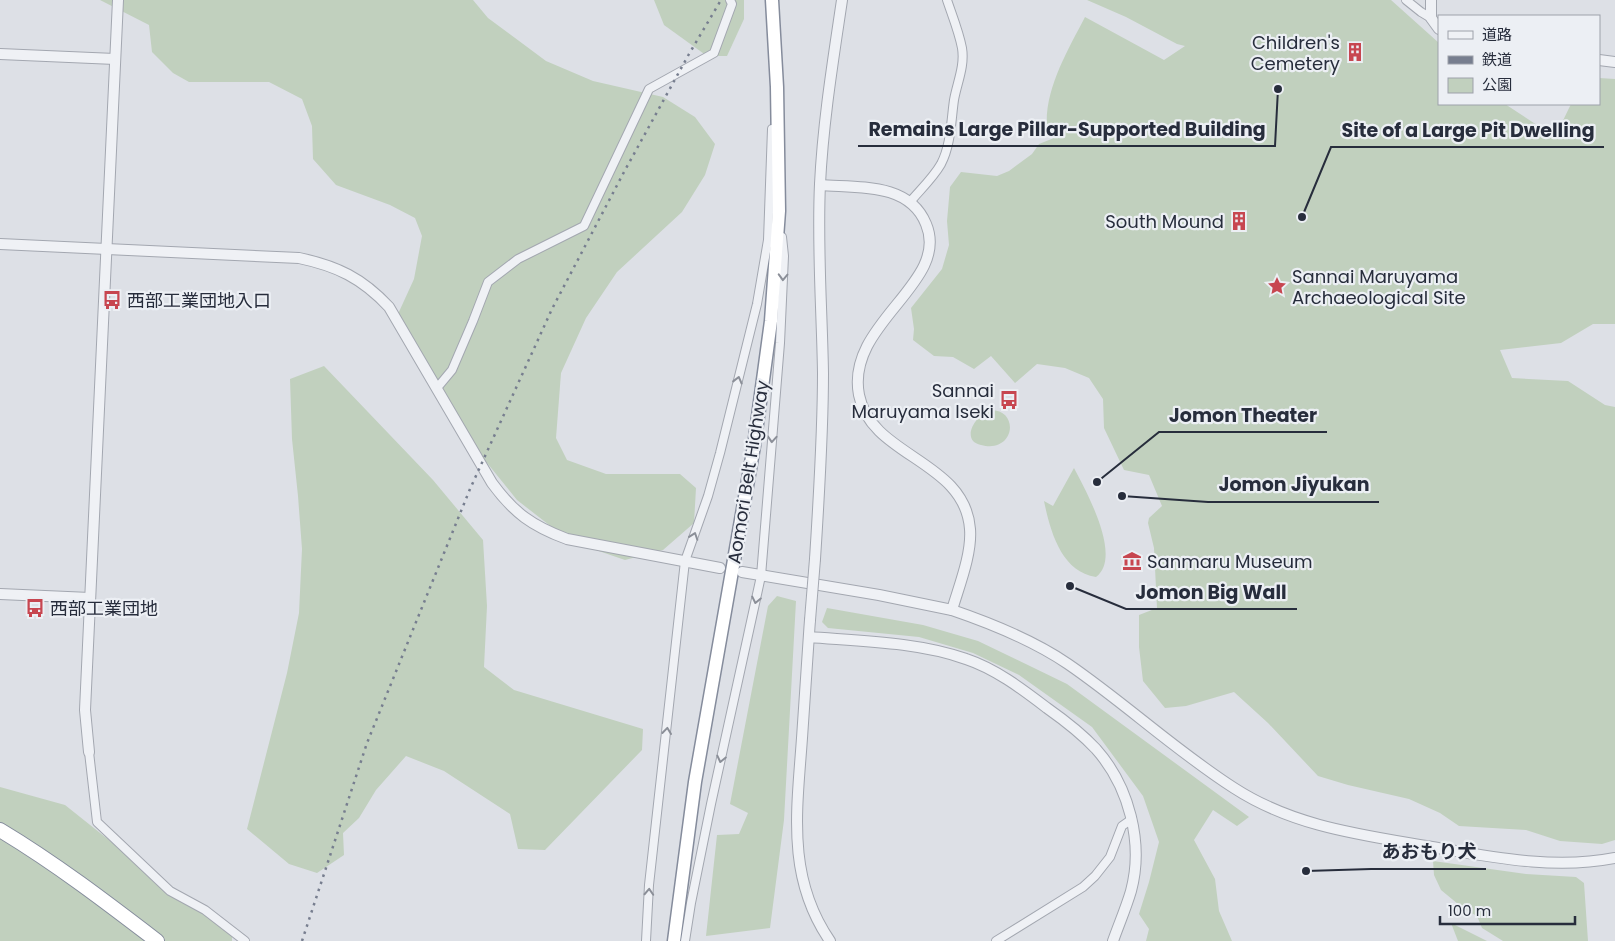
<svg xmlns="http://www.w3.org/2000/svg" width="1615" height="941" font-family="Poppins,'Noto Sans JP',sans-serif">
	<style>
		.green { fill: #c1d0be }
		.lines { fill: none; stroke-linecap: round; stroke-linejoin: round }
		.minor-casing { stroke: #a3a7b0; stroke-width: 10 }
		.tertiary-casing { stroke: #a3a7b0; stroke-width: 12 }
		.trunk-casing { stroke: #858c9c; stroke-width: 15 }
		.motorway-casing { stroke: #858c9c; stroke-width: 16 }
		.minor { stroke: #eff1f5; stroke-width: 8 }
		.tertiary { stroke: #eff1f5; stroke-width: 10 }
		.trunk { stroke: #fff; stroke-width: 12 }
		.motorway { stroke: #fff; stroke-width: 14 }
		.rail { stroke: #777e8f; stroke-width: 2.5; stroke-dasharray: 2.5 5; stroke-linecap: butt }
		.tertiary-bridge-casing { stroke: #a3a7b0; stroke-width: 12; stroke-linecap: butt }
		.tertiary-bridge { stroke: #eff1f5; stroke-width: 10 }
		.oneway { stroke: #8b8f98 }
		.labels { text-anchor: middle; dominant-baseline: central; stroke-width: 4.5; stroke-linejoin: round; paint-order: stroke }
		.poi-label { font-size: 18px; fill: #272d3c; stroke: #eceff4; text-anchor: start }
		.street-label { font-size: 18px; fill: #272d3c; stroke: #eceff4 }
		.leader { fill: none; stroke: #272d3c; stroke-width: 2 }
		.callout-dot { fill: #272d3c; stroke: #eceff4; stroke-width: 2 }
		.callout-label { font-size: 19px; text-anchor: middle; font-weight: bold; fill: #272d3c; stroke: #eceff4; stroke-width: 4.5; stroke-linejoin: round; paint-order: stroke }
	</style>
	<rect width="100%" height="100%" fill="#dde0e6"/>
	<g class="green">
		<path d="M100 0H473L488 18 546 61 593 81 663 97 695 117 715 144 705 175 682 212 617 272 586 318 561 373 556 438 567 460 606 474H680L696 488 694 523 663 550 625 560 590 548 562 535 517 500 462 432 398 314 414 279 422 236 415 218 390 205 336 185 313 159 312 126 302 99 269 82H189L173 73 152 52 149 25Z"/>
		<path d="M654 0H744V19L727 56H707L664 25Z"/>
		<path d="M1087 0H1391L1439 43V104H1505L1555 137 1571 104H1599V78L1615 79V324H1593L1561 343 1500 350 1512 378 1568 381 1605 405 1615 407V840L1602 844 1560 841 1526 830 1459 826 1440 813 1409 799 1348 785 1318 776 1268 723 1234 692 1186 706 1165 708 1143 681 1139 647V615L1157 608 1154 548 1148 523 1149 518 1162 506 1149 475 1124 470 1104 428 1103 399 1089 378 1065 368 1037 364 1015 383 991 356 974 369 953 357 934 356 913 340 914 329 911 308 942 269 949 245 947 221 950 187 961 172 997 176 1009 171 1032 154 1039 144 1059 136 1047 128C1044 90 1068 50 1085 17L1164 60 1185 46 1177 44 1126 17Z"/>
		<path d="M324 366 433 480 483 540 487 606 484 667 514 690 643 729 642 750 545 850 518 849 510 814 444 771 406 756 376 790 359 818 343 833 344 855 317 873 289 864 247 829 287 673 299 613 302 549 298 496 292 439 290 379Z"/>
		<path d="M991 410C1020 410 1015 454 981 445 959 440 977 413 991 410Z"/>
		<path d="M1074 468C1086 491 1123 557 1096 577 1061 572 1050 530 1044 501L1053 506Z"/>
		<path d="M777 596 796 601 784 820 770 928 706 936 717 835 739 834 748 813 730 804 768 606Z"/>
		<path d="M827 608 923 625 978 641 1067 684 1249 817 1237 826 1213 810 1194 840 1215 879 1219 911 1232 941H1146L1149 929 1139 914 1149 882 1159 842 1143 796 1092 727 1019 675 973 653 919 637 828 628 822 622Z"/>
		<path d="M0 787 65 805 144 868 171 891 214 916 232 937V941H0Z"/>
		<path d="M1433 861 1526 874 1576 877 1584 883 1588 941H1503L1482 928 1477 916 1464 909 1441 890 1434 875Z"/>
		<path d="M1451 923 1487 941H1458Z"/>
	</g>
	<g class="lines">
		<g class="minor-casing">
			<g id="minor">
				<path d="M1406 0 1421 12 1431 18"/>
				<path d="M910 202C920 190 933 178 941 164 951 145 951 121 954 100 957 83 965 66 962 48 959 32 952 15 947 0"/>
				<path d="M437 388 452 370 473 321 488 282 518 259 584 226 649 89 714 53 732 4 730 0"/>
				<path d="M89 752 97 822 170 891 205 910 245 941"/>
				<path d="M646 941 649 885 685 561 708 496 720 453 757 304 768 240 772 129"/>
				<path d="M685 941 691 903 711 804 761 576 780 343 784 256 782 237"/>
				<path d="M996 941 1083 887 1095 876 1110 857 1122 826 1132 819"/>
			</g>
		</g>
		<g class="tertiary-casing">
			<g id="tertiary">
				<path d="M1431 0V18L1439 29"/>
				<path d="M0 54 115 59"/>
				<path d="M1599 60 1615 62"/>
				<path d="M820 185C857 188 909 182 926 224 951 283 845 323 859 395 871 457 965 460 970 529 972 554 959 586 952 610 993 624 1033 640 1068 664 1125 703 1176 751 1234 788 1294 827 1363 835 1432 847 1492 857 1554 870 1615 858"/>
				<path d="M0 244 299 258C337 266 362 278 389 307L492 483C514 513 532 526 567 539L720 568"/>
				<path d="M815 559C819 497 823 435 823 373 822 310 817 247 820 184 823 122 833 61 842 0"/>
				<path d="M742 572 879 595 952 610"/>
				<path d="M0 594 90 598"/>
				<path d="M810 620C807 659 805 698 802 738 797 810 786 877 830 941"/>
				<path d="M809 637C859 641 919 642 966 659 996 669 1022 689 1047 708 1064 720 1082 734 1096 749 1129 786 1144 843 1131 891 1126 908 1119 924 1113 941"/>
				<path d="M89 752 85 710 118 0"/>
			</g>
		</g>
		<g class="trunk-casing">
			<path id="trunk" d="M674 941 695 782 754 446 771 321 779 211 777 87 772 0"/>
		</g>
		<g class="motorway-casing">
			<path id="motorway" d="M0 830C55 863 106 902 157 941"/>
		</g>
		<use href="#minor" class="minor"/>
		<use href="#tertiary" class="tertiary"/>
		<use href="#trunk" class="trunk"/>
		<use href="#motorway" class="motorway"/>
		<path class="rail" d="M302 941 367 743 470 489 552 309 624 172 689 54 721 0"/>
		<g class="tertiary-bridge-casing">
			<path id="tertiary-bridge" d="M810 620 815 559"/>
		</g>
		<use href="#tertiary-bridge" class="tertiary-bridge"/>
	</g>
	<defs><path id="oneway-chevron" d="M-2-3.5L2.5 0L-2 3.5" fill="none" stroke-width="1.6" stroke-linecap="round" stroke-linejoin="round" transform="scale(1.25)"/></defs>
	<g class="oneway">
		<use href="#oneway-chevron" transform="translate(783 277) rotate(92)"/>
		<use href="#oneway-chevron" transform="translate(738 380) rotate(-76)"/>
		<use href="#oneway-chevron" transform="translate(772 439) rotate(94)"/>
		<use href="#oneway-chevron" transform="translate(694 536) rotate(-71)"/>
		<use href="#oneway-chevron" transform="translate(756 600) rotate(102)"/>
		<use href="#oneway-chevron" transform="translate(667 731) rotate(-83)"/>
		<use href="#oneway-chevron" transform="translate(721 759) rotate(103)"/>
		<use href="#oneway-chevron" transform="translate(649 892) rotate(-87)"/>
	</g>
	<defs>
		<g id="building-bare" transform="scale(1.5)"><path d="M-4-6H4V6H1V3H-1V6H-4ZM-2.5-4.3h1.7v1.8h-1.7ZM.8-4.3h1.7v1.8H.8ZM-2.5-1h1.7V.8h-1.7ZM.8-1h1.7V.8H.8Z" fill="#c74650" stroke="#eceff4" stroke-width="2.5" paint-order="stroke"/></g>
		<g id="sight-bare" transform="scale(1.5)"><path d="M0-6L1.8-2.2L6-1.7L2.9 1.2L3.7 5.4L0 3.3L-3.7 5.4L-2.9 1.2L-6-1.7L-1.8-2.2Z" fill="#c74650" stroke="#eceff4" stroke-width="2.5" paint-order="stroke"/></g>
		<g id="bus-bare" transform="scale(1.5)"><path d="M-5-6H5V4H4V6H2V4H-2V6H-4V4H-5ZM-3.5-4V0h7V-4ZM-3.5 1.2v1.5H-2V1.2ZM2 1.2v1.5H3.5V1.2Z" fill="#c74650" stroke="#eceff4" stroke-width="2.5" paint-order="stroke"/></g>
		<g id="museum-bare" transform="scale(1.5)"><path d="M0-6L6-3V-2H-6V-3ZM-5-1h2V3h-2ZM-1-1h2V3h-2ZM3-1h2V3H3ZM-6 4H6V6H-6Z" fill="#c74650" stroke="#eceff4" stroke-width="2.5" paint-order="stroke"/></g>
	</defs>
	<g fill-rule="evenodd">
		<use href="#building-bare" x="1355" y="52"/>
		<use href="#building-bare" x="1239" y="221"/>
		<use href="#sight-bare" x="1277" y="286"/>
		<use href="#bus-bare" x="112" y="300"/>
		<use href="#bus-bare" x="1009" y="400"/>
		<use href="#museum-bare" x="1132" y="561"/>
		<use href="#bus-bare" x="35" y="608"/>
	</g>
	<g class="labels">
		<g class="poi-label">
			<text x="1340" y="42" text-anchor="end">Children's<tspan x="1340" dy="21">Cemetery</tspan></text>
			<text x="1224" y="221" text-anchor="end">South Mound</text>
			<text x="1292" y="276">Sannai Maruyama<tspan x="1292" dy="21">Archaeological Site</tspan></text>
			<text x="127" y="300">西部工業団地入口</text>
			<text x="994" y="390" text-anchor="end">Sannai<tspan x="994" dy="21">Maruyama Iseki</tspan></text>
			<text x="1147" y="561">Sanmaru Museum</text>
			<text x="50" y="608">西部工業団地</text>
		</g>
		<g class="street-label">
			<text transform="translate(748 472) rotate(-81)">Aomori Belt Highway</text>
		</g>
	</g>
	<path class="leader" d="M1278 89L1275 146H858M1302 217L1331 147H1604M1097 482L1159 432H1327M1122 496L1208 502H1379M1070 586L1126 609H1297M1306 871L1371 869H1486"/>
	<g class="callout-dot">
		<circle cx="1278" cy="89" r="5"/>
		<circle cx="1302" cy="217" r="5"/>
		<circle cx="1097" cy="482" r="5"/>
		<circle cx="1122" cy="496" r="5"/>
		<circle cx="1070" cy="586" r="5"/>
		<circle cx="1306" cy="871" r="5"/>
	</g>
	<g class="callout-label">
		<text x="1067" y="136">Remains Large Pillar-Supported Building</text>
		<text x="1468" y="137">Site of a Large Pit Dwelling</text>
		<text x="1243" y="422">Jomon Theater</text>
		<text x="1294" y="491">Jomon Jiyukan</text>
		<text x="1211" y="599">Jomon Big Wall</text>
		<text x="1429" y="858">あおもり犬</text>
	</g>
	<rect x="1438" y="15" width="162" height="90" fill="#eceff4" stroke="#9da1aa"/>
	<rect x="1448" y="31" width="25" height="8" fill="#eff1f5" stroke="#9da1aa"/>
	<text x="1482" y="40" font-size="15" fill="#272d3c">道路</text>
	<rect x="1448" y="56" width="25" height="8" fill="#777e8f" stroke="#9da1aa"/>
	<text x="1482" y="65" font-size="15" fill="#272d3c">鉄道</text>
	<rect x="1448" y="78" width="25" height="15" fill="#c1d0be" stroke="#9da1aa"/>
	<text x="1482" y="90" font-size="15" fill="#272d3c">公園</text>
	<path d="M1440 916v8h135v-8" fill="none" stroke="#272d3c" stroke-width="2.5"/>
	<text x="1448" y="916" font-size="15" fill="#272d3c" stroke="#eceff4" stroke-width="4" paint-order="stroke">100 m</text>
</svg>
